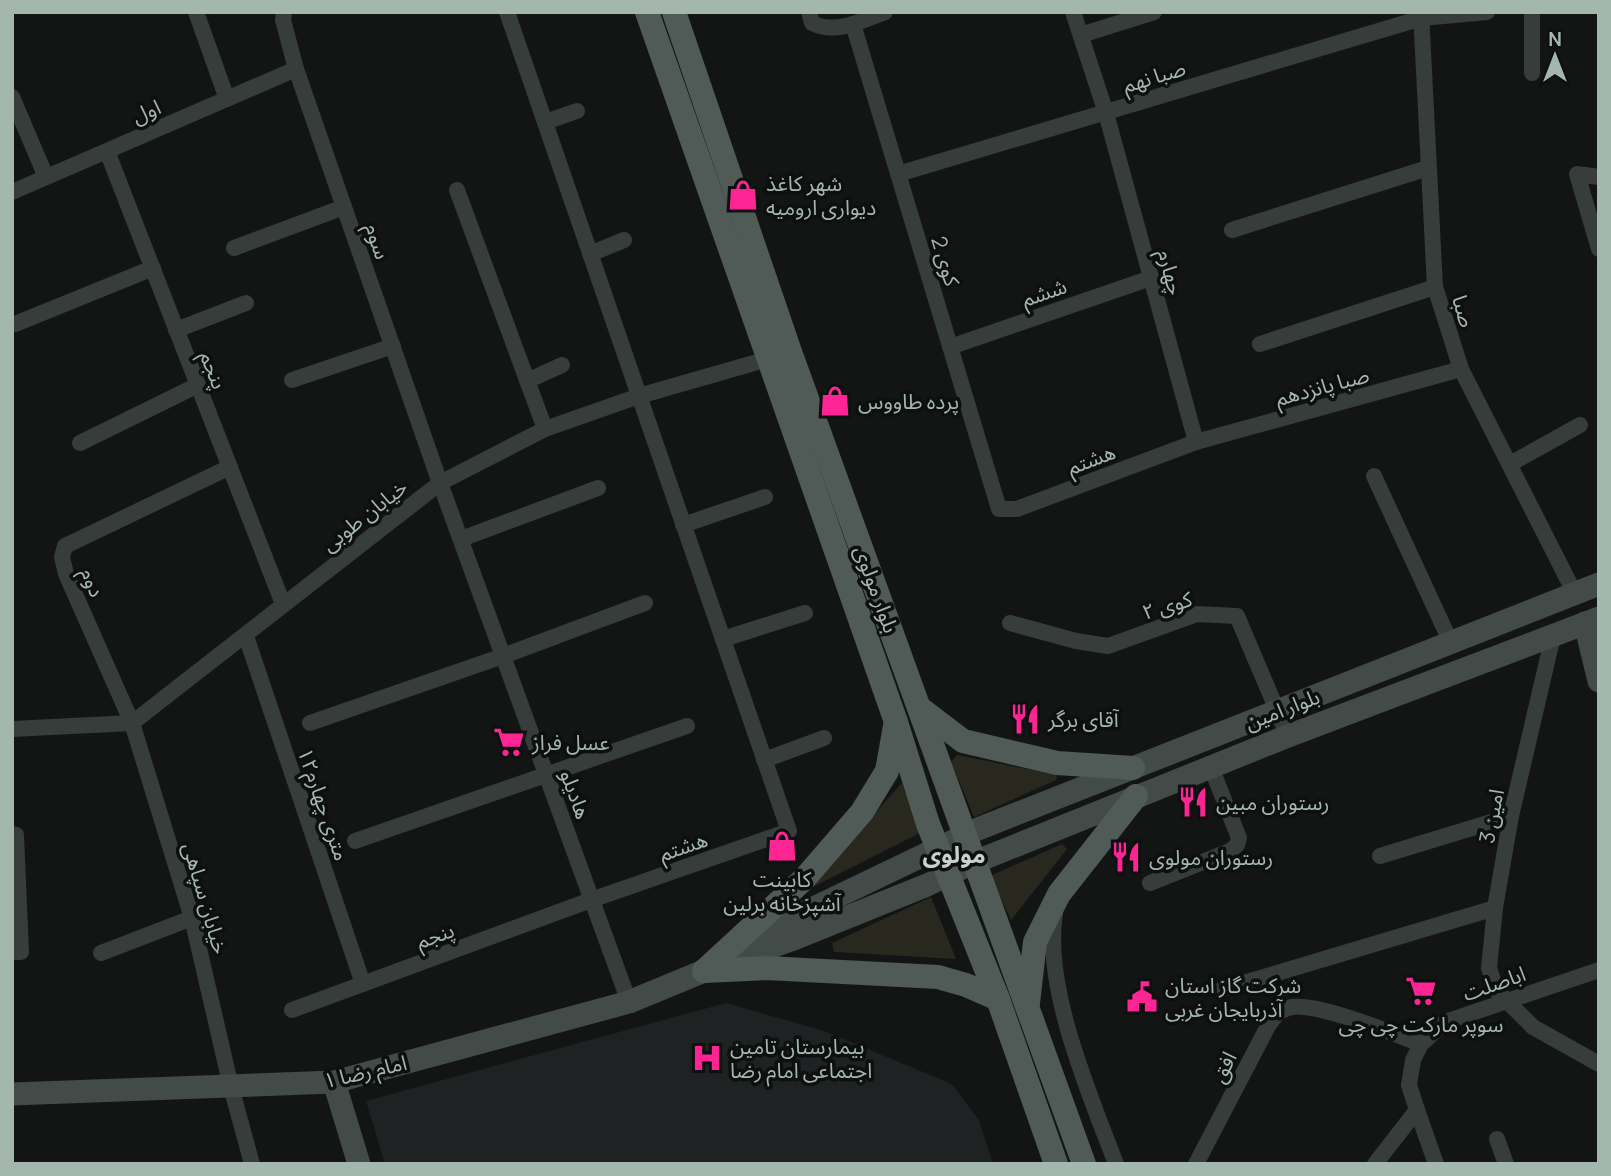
<svg xmlns="http://www.w3.org/2000/svg" width="1611" height="1176" font-family="Manrope,'Noto Sans Arabic',sans-serif">
	<style>
		.built { fill: #1f2222 }
		.green { fill: #28281f }
		.lines { fill: none; stroke-linecap: round; stroke-linejoin: round }
		.street { stroke: #363d3a; stroke-width: 16 }
		.secondary { stroke: #424b47; stroke-width: 23 }
		.primary { stroke: #505a56; stroke-width: 24 }
		.labels { text-anchor: middle; dominant-baseline: central; stroke-width: 7; stroke-linejoin: round; paint-order: stroke }
		.street-label { font-size: 21px; fill: #a4b7ae; stroke: #0e1010 }
		.poi-label { font-size: 21px; fill: #a4b7ae; stroke: #0e1010; text-anchor: start }
		.neighbourhood-label { font-size: 23px; font-weight: bold; fill: #c5d2cd; stroke: #0e1010 }
	</style>
	<rect width="100%" height="100%" fill="#131515"/>
	<path class="built" d="M726 1003 824 1031 952 1084 979 1120 993 1164H385L366 1101Z"/>
	<g class="green">
		<path d="M957 755 1057 775 1056 780 974 817 951 762Z"/>
		<path d="M902 783 920 833 815 886 813 882Z"/>
		<path d="M1062 844 1067 849 1011 920 990 876Z"/>
		<path d="M931 897 956 959 834 952 832 943Z"/>
	</g>
	<g class="lines">
		<g class="street">
			<path d="M196 12 227 99"/>
			<path d="M284 12 283 20 296 69 440 483 629 1002"/>
			<path d="M809 12 812 23C835 35 862 21 885 12"/>
			<path d="M1073 12 1106 113 1196 442"/>
			<path d="M1421 12 1435 287 1461 369 1575 594"/>
			<path d="M1532 12V73"/>
			<path d="M853 24 999 509H1017L1196 442 1461 369"/>
			<path d="M1081 35 1154 12"/>
			<path d="M12 97 46 177"/>
			<path d="M545 122 577 111"/>
			<path d="M107 151 283 604"/>
			<path d="M898 174 1422 18 1487 12"/>
			<path d="M1599 177 1577 174 1599 249"/>
			<path d="M457 190 545 429"/>
			<path d="M12 192 296 69"/>
			<path d="M1232 230 1428 168"/>
			<path d="M234 248 344 207"/>
			<path d="M590 254 624 240"/>
			<path d="M15 324 153 268"/>
			<path d="M176 330 246 303"/>
			<path d="M1260 344 1435 287"/>
			<path d="M950 347 1151 278"/>
			<path d="M292 380 393 346"/>
			<path d="M527 381 562 365"/>
			<path d="M80 443 198 385"/>
			<path d="M1510 464 1580 425"/>
			<path d="M230 467 65 546 62 557 66 574 132 723 192 918 231 1087 252 1164"/>
			<path d="M1374 476 1451 643"/>
			<path d="M683 525 765 497"/>
			<path d="M461 539 598 488"/>
			<path d="M1010 623 1076 641 1108 646 1197 614 1237 616 1288 736"/>
			<path d="M246 636 363 984"/>
			<path d="M1553 636 1511 816 1495 908 1489 968 1496 990 1533 1027 1599 1064"/>
			<path d="M723 639 805 613"/>
			<path d="M310 723 503 656 645 603"/>
			<path d="M12 729 132 723 440 483 545 429 639 396 768 359"/>
			<path d="M764 760 824 738"/>
			<path d="M12 834 16 835 21 952H12"/>
			<path d="M355 841 687 726"/>
			<path d="M1380 856 1511 816"/>
			<path d="M1150 883 1230 851 1237 845 1239 838 1211 767"/>
			<path d="M1055 914C1043 987 1090 1095 1116 1164"/>
			<path d="M101 953 192 918"/>
			<path d="M1220 990 1495 908"/>
			<path d="M292 1010 591 900 789 831 507 12"/>
			<path d="M1417 1110 1436 1164"/>
			<path d="M1497 1139 1506 1164"/>
			<path d="M1196 1164 1268 1026C1273 1019 1278 1011 1288 1008 1313 1000 1394 1034 1421 1044"/>
			<path d="M1375 1164 1417 1110 1409 1085 1413 1060 1421 1044 1445 1022 1599 970"/>
		</g>
		<g class="secondary">
			<path d="M1585 623 1599 681"/>
			<path d="M739 949 774 927 978 829 1599 584"/>
			<path d="M334 1082 359 1164"/>
			<path d="M12 1094 334 1082 629 1002 704 971 791 940 927 885 975 862 1288 736 1599 618"/>
		</g>
		<g class="primary">
			<path d="M647 12 896 722 928 824 998 999 1056 1164"/>
			<path d="M674 12 789 349 1084 1164"/>
			<path d="M921 709 963 741 1057 763 1133 768"/>
			<path d="M704 971 805 878 862 812 887 771 895 726"/>
			<path d="M704 971 767 968 938 977 966 985 998 999"/>
			<path d="M1028 1003 1035 942 1059 894 1136 796"/>
		</g>
	</g>
	<defs>
		<g id="shop-bare" transform="scale(2.415)"><path d="M-5-2.5h2.3a2.7 3.5 0 0 1 5.4 0H5L5.5 6h-11ZM-1.5-2.5h3a1.5 2.3 0 0 0-3 0Z" fill="#fc2593" stroke="#0e1010" stroke-width="2.5" paint-order="stroke"/></g>
		<g id="restaurant-bare" transform="scale(2.415)"><path d="M-5-6h1v4h1v-4h1v4h1v-4h1v5L-1.5 .5V6h-2V.5L-5-1ZM5-6V6H3V1.5H1.5Q1.5-4 5-6Z" fill="#fc2593" stroke="#0e1010" stroke-width="2.5" paint-order="stroke"/></g>
		<g id="supermarket-bare" transform="scale(2.415)"><path d="M-6-5.5h2.5l.6 2H6L4.5 2H-2.5L-4.4-4H-6ZM-1.5 3.2a1.3 1.3 0 1 0 .1 0ZM3 3.2a1.3 1.3 0 1 0 .1 0Z" fill="#fc2593" stroke="#0e1010" stroke-width="2.5" paint-order="stroke"/></g>
		<g id="civic-bare" transform="scale(2.415)"><path d="M-.6-6.5H3V-4.5H.6V-3L4-1V1h2V6H-6V1h2V-1L-.6-3ZM-1.2 2.5V6h2.4V2.5Z" fill="#fc2593" stroke="#0e1010" stroke-width="2.5" paint-order="stroke"/></g>
		<g id="hospital-bare" transform="scale(2.415)"><path d="M-5-5h3v3.5h4V-5h3V5h-3V1.5h-4V5h-3Z" fill="#fc2593" stroke="#0e1010" stroke-width="2.5" paint-order="stroke"/></g>
	</defs>
	<g fill-rule="evenodd">
		<use href="#shop-bare" x="743" y="195"/>
		<use href="#shop-bare" x="835" y="401"/>
		<use href="#restaurant-bare" x="1025" y="719"/>
		<use href="#supermarket-bare" x="509" y="742"/>
		<use href="#restaurant-bare" x="1193" y="802"/>
		<use href="#shop-bare" x="782" y="846"/>
		<use href="#restaurant-bare" x="1126" y="857"/>
		<use href="#supermarket-bare" x="1421" y="991"/>
		<use href="#civic-bare" x="1142" y="997"/>
		<use href="#hospital-bare" x="707" y="1058"/>
	</g>
	<g class="labels">
		<g class="street-label">
			<text transform="translate(1154 76) rotate(-17)">صبا نهم</text>
			<text transform="translate(146 111) rotate(-24)">اول</text>
			<text transform="translate(378 241) rotate(71)">سوم</text>
			<text transform="translate(946 261) rotate(73)">کوی 2</text>
			<text transform="translate(1171 272) rotate(75)">چهارم</text>
			<text transform="translate(1044 292) rotate(-19)">ششم</text>
			<text transform="translate(1464 311) rotate(73)">صبا</text>
			<text transform="translate(214 370) rotate(69)">پنجم</text>
			<text transform="translate(1322 386) rotate(-15)">صبا پانزدهم</text>
			<text transform="translate(1091 459) rotate(-21)">هشتم</text>
			<text transform="translate(364 515) rotate(-38)">خیابان طوبی</text>
			<text transform="translate(93 582) rotate(67)">دوم</text>
			<text transform="translate(877 589) rotate(70)">بلوار مولوی</text>
			<text transform="translate(1167 605) rotate(-17)">کوی ۲</text>
			<text transform="translate(1282 709) rotate(-21)">بلوار امین</text>
			<text transform="translate(576 794) rotate(70)">هادیلو</text>
			<text transform="translate(324 804) rotate(71)">۱۲متری چهارم</text>
			<text transform="translate(1491 816) rotate(-79)">امین 3</text>
			<text transform="translate(683 846) rotate(-19)">هشتم</text>
			<text transform="translate(206 898) rotate(74)">خیابان سپاهی</text>
			<text transform="translate(435 935) rotate(-20)">پنجم</text>
			<text transform="translate(1494 983) rotate(-19)">اباصلت</text>
			<text transform="translate(1223 1067) rotate(-63)">افق</text>
			<text transform="translate(365 1071) rotate(-13)">امام رضا ۱</text>
		</g>
		<g class="poi-label">
			<text x="766" y="183">شهر کاغذ<tspan x="766" dy="24">دیواری ارومیه</tspan></text>
			<text x="858" y="401">پرده طاووس</text>
			<text x="1048" y="719">آقاى برگر</text>
			<text x="532" y="742">عسل فراز</text>
			<text x="1216" y="802">رستوران مبین</text>
			<text x="1149" y="857">رستوران مولوی</text>
			<text x="782" y="879" text-anchor="middle">کابینت<tspan x="782" dy="24">آشپزخانه برلین</tspan></text>
			<text x="1165" y="985">شرکت گاز استان<tspan x="1165" dy="24">آذربایجان غربی</tspan></text>
			<text x="1421" y="1024" text-anchor="middle">سوپر مارکت چی چی</text>
			<text x="730" y="1046">بیمارستان تامین<tspan x="730" dy="24">اجتماعی امام رضا</tspan></text>
		</g>
		<g class="neighbourhood-label">
			<text x="954" y="854">مولوی</text>
		</g>
	</g>
	<rect width="1611" height="1176" fill="none" stroke="#a4b7ae" stroke-width="28"/>
	<g transform="translate(1555 56)" stroke="#0e1010" stroke-width="5" paint-order="stroke">
	<path d="M0-5L12 26L0 18L-12 26Z" fill="#a4b7ae"/>
	<text y="-10" font-size="19" font-weight="bold" text-anchor="middle" fill="#a4b7ae">N</text>
	</g>
</svg>
